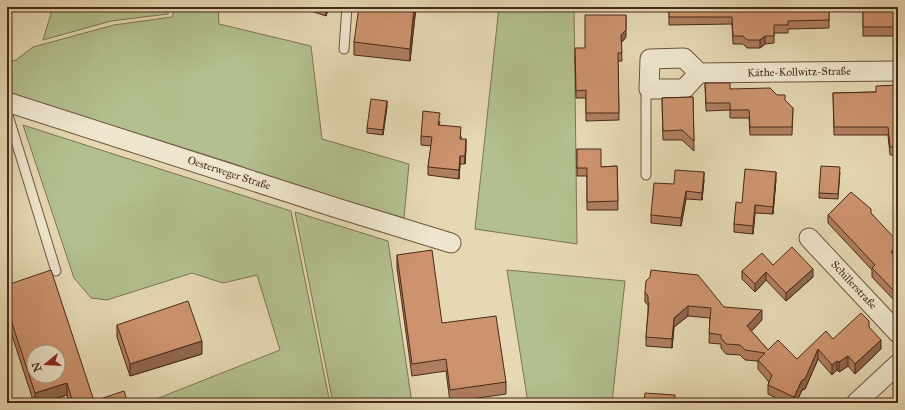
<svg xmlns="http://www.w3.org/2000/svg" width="905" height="410" font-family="'IM FELL Great Primer',serif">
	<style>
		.green { fill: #b3bf8e; stroke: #7e7454 }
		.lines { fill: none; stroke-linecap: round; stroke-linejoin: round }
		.lane-casing { stroke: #6f5440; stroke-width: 11 }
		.street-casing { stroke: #6f5440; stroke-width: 21 }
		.lane { stroke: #eee6ce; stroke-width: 9 }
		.street { stroke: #eee6ce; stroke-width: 19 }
		.wall { fill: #af7e5f; stroke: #48281a }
		.shaded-wall { fill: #8f674d; stroke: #48281a }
		.building { fill: #cc936e; stroke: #48281a; fill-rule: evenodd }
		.labels { text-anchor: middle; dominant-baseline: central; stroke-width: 3; stroke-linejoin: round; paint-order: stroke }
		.street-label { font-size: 11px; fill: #48281a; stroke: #eee6ce }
	</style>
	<rect width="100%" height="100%" fill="#e5d8b3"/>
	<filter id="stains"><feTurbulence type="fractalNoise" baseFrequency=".005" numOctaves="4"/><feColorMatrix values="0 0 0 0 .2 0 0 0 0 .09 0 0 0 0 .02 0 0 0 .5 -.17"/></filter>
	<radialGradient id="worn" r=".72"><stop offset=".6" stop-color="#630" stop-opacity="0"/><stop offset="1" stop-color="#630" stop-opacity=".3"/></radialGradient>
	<g class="green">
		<path d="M53 7H169L168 14 111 21 43 40Z"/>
		<path d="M175 7H218L219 24 311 46 322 139 409 164 404 218 291 185 235 164 7 93V62L16 60 33 47 114 25 172 17Z"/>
		<path d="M499 7H574L577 244 475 229Z"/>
		<path d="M23 125 291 211 330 403H146L280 350 257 275 223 283 192 273 107 300 91 298 74 278Z"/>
		<path d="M295 212 388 241 412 403H333Z"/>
		<path d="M507 270 625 281 612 403H528Z"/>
	</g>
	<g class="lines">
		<g class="lane-casing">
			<g id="lane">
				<path d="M344 49 347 7"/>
				<path d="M7 112 56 271"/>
				<path d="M646 175V97L649 89"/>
			</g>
		</g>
		<g class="street-casing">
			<g id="street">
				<path d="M699 73 684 58 650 59 649 89H684L699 73 898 71"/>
				<path d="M7 102 340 209 451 243"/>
				<path d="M809 238 898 333"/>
				<path d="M856 403 898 364"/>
			</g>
		</g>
		<use href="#lane" class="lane"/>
		<use href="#street" class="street"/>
	</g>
	<g class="wall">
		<path d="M299 7H329L326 16Z"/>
		<path d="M367 7H416L410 61 354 55V42Z"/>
		<path d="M669 7H829V28L788 29V33H774V43L765 44 760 48H747L743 44H733L732 24 669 25Z"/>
		<rect x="863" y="7" width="35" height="29"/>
		<path d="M626 37 621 43 622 61H618L619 120 586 121V98H576L575 56 585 48Z"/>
		<path d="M705 83 730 89 777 95 785 100 793 108 792 135H750L749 118H730V110L706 111Z"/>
		<path d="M898 85V155H890L888 135H834L833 93 876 92Z"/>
		<path d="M693 97 694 151 682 140H663L662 98Z"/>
		<path d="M387 106 383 135 367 133V128Z"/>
		<path d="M440 121 439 125 461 136V139L466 148 465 164H460L459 179 428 175V167L431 146 421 145V136Z"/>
		<path d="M577 149 601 167 617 166 618 210H587V176H577Z"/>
		<path d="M840 172 838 199 819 198V193Z"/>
		<path d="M776 179 773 214 755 213 753 234 734 232V224L742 203Z"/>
		<path d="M704 180 702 200 686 199 681 226 651 223V215L674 184Z"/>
		<path d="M871 213 895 256 898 260V296L894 300 872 277V270L828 223V215Z"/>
		<path d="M397 255 442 323 506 382V394L450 402 446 371 412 376 397 268Z"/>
		<path d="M773 265 813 277 786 301 766 280 755 292 742 279V271Z"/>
		<path d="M7 285 94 401 128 403H69L67 395 42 403H34L7 320Z"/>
		<path d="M645 292 724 307 762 320 751 331 768 350 797 359 833 339 869 327 881 349 855 374 848 366 839 372 837 370 832 375 818 359 805 389 802 390 796 403H786L768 394V385L769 382 758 369V361L745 360 740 355 726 354 721 348V344L709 343 710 318 688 316 674 327 672 348 646 346V337L648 313V305L645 302Z"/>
		<path d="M117 325 202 354 130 376 117 337Z"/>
	</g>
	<g class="shaded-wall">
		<path d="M326 7H329L326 16Z"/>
		<path d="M414 7H416L410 61V49Z"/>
		<path d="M626 15V37L621 43V35Z"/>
		<path d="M765 36V44L760 48V40Z"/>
		<path d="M387 101V106L383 135V130Z"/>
		<path d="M466 139V148L465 164V156Z"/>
		<path d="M460 156V164L459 179V170Z"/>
		<path d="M704 172V180L702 200V193Z"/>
		<path d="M776 172V179L773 214V207Z"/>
		<path d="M686 191V199L681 226V218Z"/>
		<path d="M755 205V213L753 234V226Z"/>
		<path d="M898 245V254L891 261V252Z"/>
		<path d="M813 269V277L786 301V293Z"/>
		<path d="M766 272V280L755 292V284Z"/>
		<path d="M898 287V296L894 300V291Z"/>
		<path d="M688 306V316L674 327 672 348V339L674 318Z"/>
		<path d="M762 310V320L747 336V326Z"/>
		<path d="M881 340V349L855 374V364Z"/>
		<path d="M202 341V354L130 376V364Z"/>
		<path d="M818 349V359L805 389 802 390 796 403H794V397L802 380Z"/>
		<path d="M848 356V366L839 372V362Z"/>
		<path d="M837 361V370L832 375V365Z"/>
		<path d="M67 383V395L42 403H35V393Z"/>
	</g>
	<g class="building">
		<path d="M359 7H414L410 49 354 42Z"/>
		<path d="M669 7H829V20L788 21V25H774V36H765L760 40H747L743 36H733L732 17H669Z"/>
		<rect x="863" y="7" width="35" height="20"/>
		<path d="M585 15H626V30L621 35 622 53H618L619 113H586V90L576 91 575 48H585Z"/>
		<path d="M705 83H730V89L770 88 777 95H785V100L793 108 792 127H750L749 110H730V103H706Z"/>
		<path d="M898 85V147H890L888 127H834L833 93 876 92V86Z"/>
		<path d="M693 97 694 141 682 130 663 131 662 98Z"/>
		<path d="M371 99 387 101 383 130 367 128Z"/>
		<path d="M423 111 440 113 438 125 461 127 460 139H466L465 156H460L459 170 428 167 432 137 421 136Z"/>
		<path d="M577 149H601V167L617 166 618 201 587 202V168H577Z"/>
		<path d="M821 166 840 167 838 194 819 193Z"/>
		<path d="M745 169 776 172 773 207 755 205 753 226 734 224 736 202 742 203Z"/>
		<path d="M675 170 704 172 702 193 686 191 681 218 651 215 654 183 674 184Z"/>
		<path d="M851 192 871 209V213L898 242V245L891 252 898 260V287L894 291 872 268 875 265 828 215Z"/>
		<path d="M792 247 813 269 786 293 766 272 755 284 742 271 762 253 773 265Z"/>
		<path d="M432 250 442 323 496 316 506 382 450 390 446 359 412 364 397 255Z"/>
		<path d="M51 270 94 401 124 391 128 403H73L67 383 35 393 7 308V285ZM34 352H58V376H34Z"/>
		<path d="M651 270 698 275 724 307 762 310 747 326 768 350 778 340 797 359 826 331 833 339 861 313 869 321V327L881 340 855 364 848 356 839 362 837 361 832 365 818 349 805 379 802 380 794 397 768 385 772 375 758 360 765 353 745 350 740 345 726 344 721 338V335L709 333 711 308 688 306 674 318 672 339 646 337 649 303H648V296L645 292 646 281 650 277Z"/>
		<path d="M188 301 202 341 130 364 117 325Z"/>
		<path d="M645 393 675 395V403H644Z"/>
	</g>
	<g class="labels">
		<g class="street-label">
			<text transform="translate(799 72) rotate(-1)">Käthe-Kollwitz-Straße</text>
			<text transform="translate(229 173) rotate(18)">Oesterweger Straße</text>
			<text transform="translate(854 285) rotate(47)">Schillerstraße</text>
		</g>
	</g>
	<rect width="905" height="410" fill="none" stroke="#e5d8b3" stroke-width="24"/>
	<rect x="8" y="8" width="889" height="394" fill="none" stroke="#48281a" stroke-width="2"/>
	<rect x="12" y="12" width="881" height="386" fill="none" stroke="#48281a"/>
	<g transform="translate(46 364) rotate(252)"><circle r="19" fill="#eee6ce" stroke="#ac9a86"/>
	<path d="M0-3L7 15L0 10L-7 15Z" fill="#8f2418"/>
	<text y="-6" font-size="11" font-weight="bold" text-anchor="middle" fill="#48281a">N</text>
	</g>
	<rect width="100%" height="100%" filter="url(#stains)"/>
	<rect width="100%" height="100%" fill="url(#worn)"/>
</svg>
